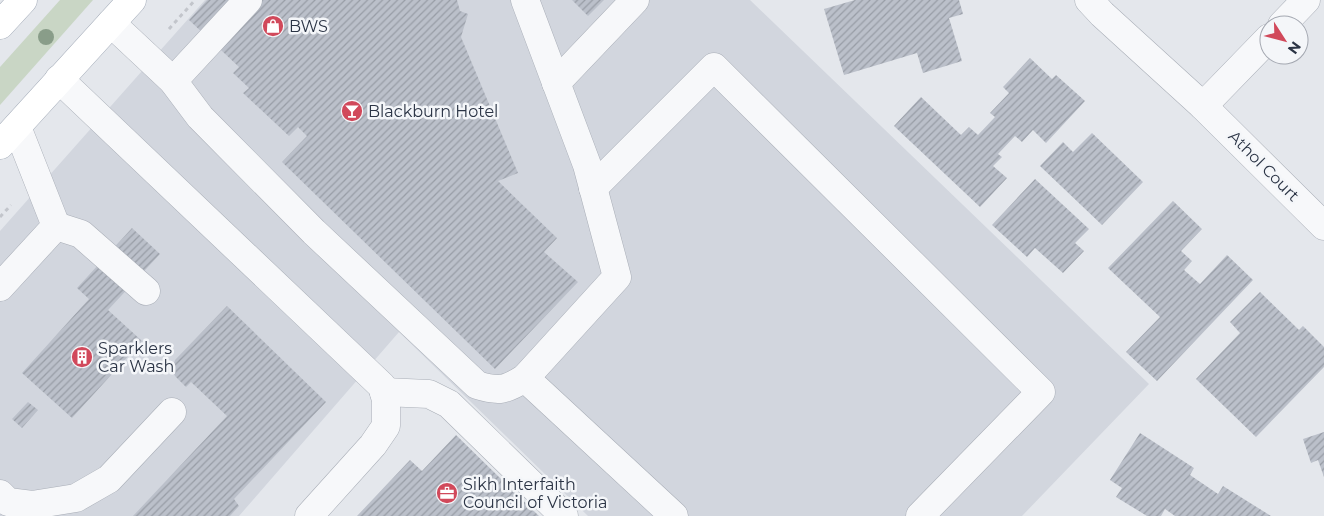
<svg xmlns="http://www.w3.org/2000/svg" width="1324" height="516" font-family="Montserrat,sans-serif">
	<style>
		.built { fill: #d2d6de }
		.grass { fill: #c9d6c5 }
		.building { fill: url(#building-hatch) }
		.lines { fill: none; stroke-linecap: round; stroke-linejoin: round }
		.minor-casing { stroke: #a9aeb7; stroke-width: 29 }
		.major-casing { stroke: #a3abb8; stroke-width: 29 }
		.path { stroke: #c2c5cb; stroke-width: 3; stroke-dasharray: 4 4; stroke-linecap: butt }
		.minor { stroke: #f7f8fa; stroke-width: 28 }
		.major { stroke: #fff; stroke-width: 28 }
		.tree { fill: #899d89 }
		.labels { text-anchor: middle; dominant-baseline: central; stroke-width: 5; stroke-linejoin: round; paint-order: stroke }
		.poi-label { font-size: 16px; fill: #2b3445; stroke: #f4f6f9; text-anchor: start }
		.street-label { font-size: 16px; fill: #2b3445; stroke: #f4f6f9 }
	</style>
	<defs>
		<pattern id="building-hatch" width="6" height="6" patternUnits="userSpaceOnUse" patternTransform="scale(1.25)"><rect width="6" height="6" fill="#bbc0ca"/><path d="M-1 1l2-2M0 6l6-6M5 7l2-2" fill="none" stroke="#989da6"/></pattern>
	</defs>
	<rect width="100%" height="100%" fill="#e4e7ec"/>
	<path class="built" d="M205 0H750L1149 384 1022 516H588L399 332 239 516H0V231Z"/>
	<path class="grass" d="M60 0H93L0 105V67Z"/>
	<g class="building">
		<path d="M207 0H457L460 11 468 14 461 37 518 173 498 181 557 238 544 252 578 282 495 369 282 162 307 136 298 127 289 136 243 93 249 88 233 73 239 67 189 20Z"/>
		<path d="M572 0H604L588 16Z"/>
		<path d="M855 0H959L963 14 949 18 962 61 923 73 917 53 844 75 824 9Z"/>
		<path d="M1030 58 1052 79 1056 75 1085 101 1046 143 1033 130 1022 142 1015 136 998 154 1002 157 993 166 1007 178 980 207 894 126 921 97 961 135 969 127 978 135 995 117 990 113 1009 93 1003 87Z"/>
		<path d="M1092 133 1143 182 1102 225 1040 166 1063 142 1073 152Z"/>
		<path d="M1035 179 1089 229 1075 243 1084 251 1063 273 1035 248 1027 257 992 225Z"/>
		<path d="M1173 201 1202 229 1181 251 1192 261 1184 270 1200 284 1227 255 1253 280 1157 381 1126 352 1160 317 1108 268Z"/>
		<path d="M132 228 160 254 108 310 142 341 72 418 22 373 89 299 77 288Z"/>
		<path d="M1260 292 1299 330 1303 326 1324 347V367L1256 437 1196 379 1240 333 1230 322Z"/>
		<path d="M227 306 326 402 234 499 239 506 230 516H133L227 416 191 382 186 387 175 376 172 369 175 360Z"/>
		<path d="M28 402 38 410 22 428 12 419Z"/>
		<path d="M1324 432V477L1318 460 1311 463 1303 439Z"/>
		<path d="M1140 433 1194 468 1190 475 1218 494 1223 486 1271 516H1175L1165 509 1161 516H1147L1116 497 1122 488 1110 480Z"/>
		<path d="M456 435 539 516H357L410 460 422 471Z"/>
	</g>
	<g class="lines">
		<g class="minor-casing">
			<g id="minor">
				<path d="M1089 0 1102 14 1203 106 1324 226"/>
				<path d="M111 23 173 81 200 117 314 232 477 385C499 392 506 390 525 378L617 277 587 165 525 0"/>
				<path d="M1282 25 1306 0"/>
				<path d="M59 79 382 386 386 400V426L373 445 309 516"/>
				<path d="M173 81 248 0"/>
				<path d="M556 83 635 0"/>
				<path d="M1203 106 1269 38"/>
				<path d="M593 188 714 67 1041 392 920 516"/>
				<path d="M56 226 81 234 146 291"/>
				<path d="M0 287 56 226 17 127"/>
				<path d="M525 378 674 516"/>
				<path d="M384 392 429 394 449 404 564 516"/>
				<path d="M0 494 8 502 32 505 76 498 109 479 172 412"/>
			</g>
		</g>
		<g class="major-casing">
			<g id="major">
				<path d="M0 25 23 0"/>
				<path d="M0 145 132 0"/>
			</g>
		</g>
		<g class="path">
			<path d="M169 29 195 0"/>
			<path d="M0 217 11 205"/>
		</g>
		<use href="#minor" class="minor"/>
		<use href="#major" class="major"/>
	</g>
	<circle class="tree" cx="46" cy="37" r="8"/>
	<defs>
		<g id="shop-disc" transform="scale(1.125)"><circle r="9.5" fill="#d1495b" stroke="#f4f6f9"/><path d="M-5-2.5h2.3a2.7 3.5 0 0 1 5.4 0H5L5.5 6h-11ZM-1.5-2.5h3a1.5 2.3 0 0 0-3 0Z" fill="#fff"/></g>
		<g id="bar-disc" transform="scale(1.125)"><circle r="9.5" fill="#d1495b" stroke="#f4f6f9"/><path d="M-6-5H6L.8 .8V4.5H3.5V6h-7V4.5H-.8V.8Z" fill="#fff"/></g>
		<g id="building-disc" transform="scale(1.125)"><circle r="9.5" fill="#d1495b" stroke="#f4f6f9"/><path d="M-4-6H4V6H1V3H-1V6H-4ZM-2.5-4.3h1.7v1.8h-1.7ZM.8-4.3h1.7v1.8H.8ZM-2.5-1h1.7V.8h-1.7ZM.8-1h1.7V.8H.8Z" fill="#fff"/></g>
		<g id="office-disc" transform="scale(1.125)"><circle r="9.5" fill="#d1495b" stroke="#f4f6f9"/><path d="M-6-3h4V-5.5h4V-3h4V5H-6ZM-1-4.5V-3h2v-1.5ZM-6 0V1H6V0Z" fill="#fff"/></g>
	</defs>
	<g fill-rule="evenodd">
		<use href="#shop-disc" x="273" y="26"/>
		<use href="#bar-disc" x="352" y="111"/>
		<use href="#building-disc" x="82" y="357"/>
		<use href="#office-disc" x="447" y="493"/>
	</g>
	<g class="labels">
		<g class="poi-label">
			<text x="289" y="26">BWS</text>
			<text x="368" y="111">Blackburn Hotel</text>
			<text x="98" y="348">Sparklers<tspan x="98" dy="18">Car Wash</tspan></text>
			<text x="463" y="484">Sikh Interfaith<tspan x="463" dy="18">Council of Victoria</tspan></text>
		</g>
		<g class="street-label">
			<text transform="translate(1264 166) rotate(45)">Athol Court</text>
		</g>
	</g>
	<g transform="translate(1284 40) rotate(126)"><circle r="24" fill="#f4f6f9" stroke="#a4a8b1"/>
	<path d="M0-4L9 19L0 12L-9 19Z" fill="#d1495b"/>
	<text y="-8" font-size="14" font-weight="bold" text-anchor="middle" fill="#2b3445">N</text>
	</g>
</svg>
